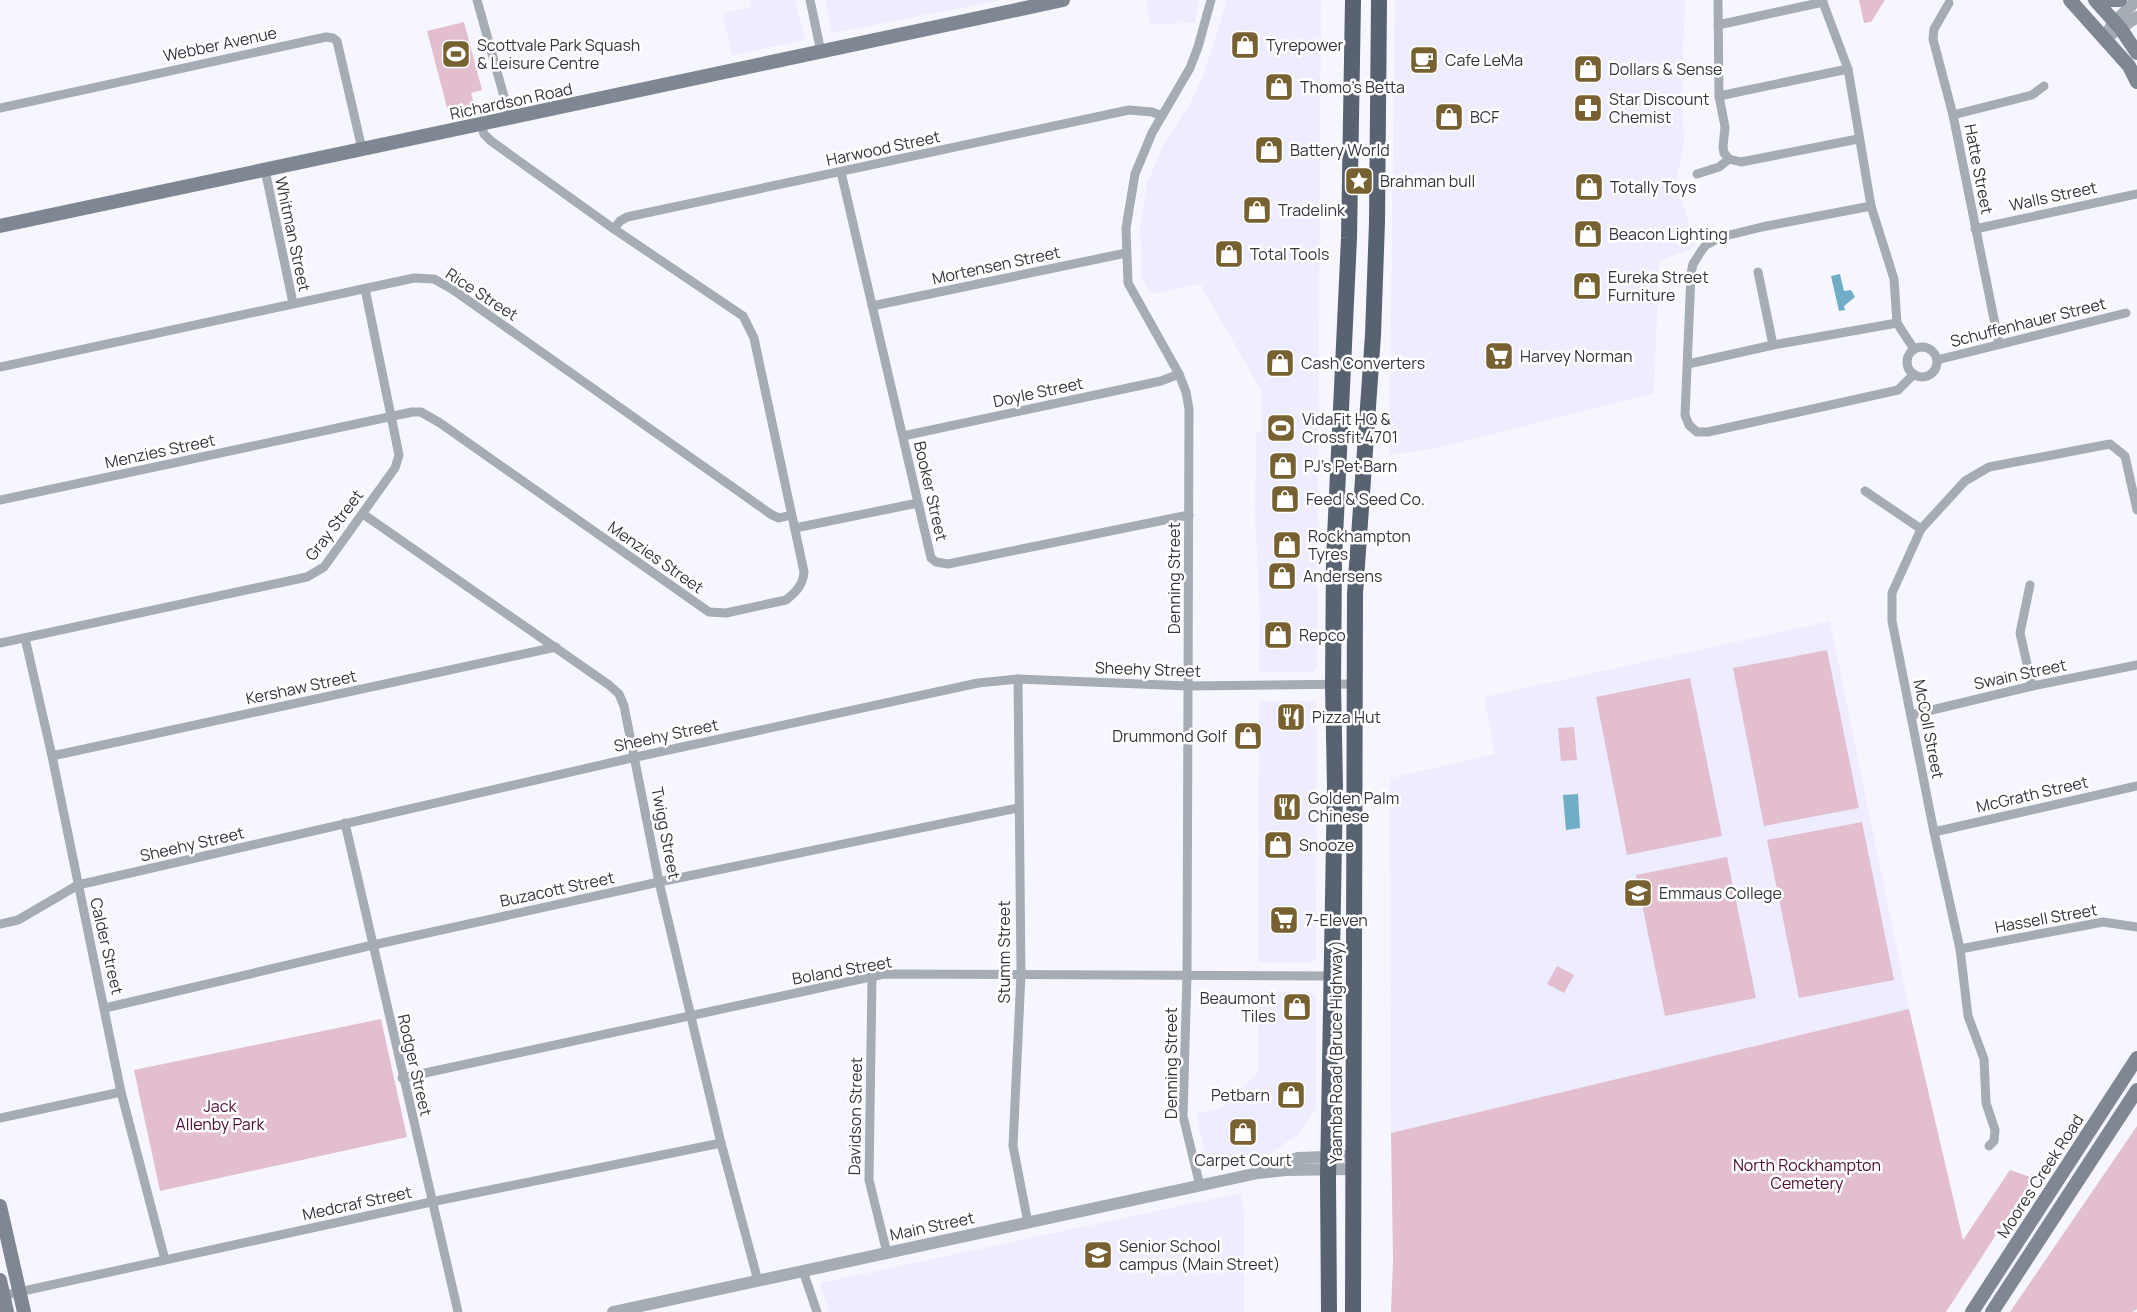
<svg xmlns="http://www.w3.org/2000/svg" width="2137" height="1312" font-family="Manrope,sans-serif">
  <style>
    .built { fill: #ededff }
    .green { fill: #e2bece }
    .water { fill: #6faec6 }
    .lines { fill: none; stroke-linecap: round; stroke-linejoin: round }
    .minor { stroke: #a6acb4; stroke-width: 9 }
    .tertiary { stroke: #a6acb4; stroke-width: 12 }
    .secondary { stroke: #7f8793; stroke-width: 14 }
    .trunk { stroke: #586271; stroke-width: 16 }
    .labels { text-anchor: middle; dominant-baseline: central; stroke-width: 5; stroke-linejoin: round; paint-order: stroke }
    .street-label { font-size: 16px; fill: #35353d; stroke: #fff }
    .poi-label { font-size: 16px; fill: #35353d; stroke: #fff; text-anchor: start }
    .park-label { font-size: 16px; fill: #4d0b33; stroke: #fff }
  </style>
  <rect width="100%" height="100%" fill="#f6f6ff"/>
  <g class="built">
    <polygon points="750,0 795,0 805,40 732,55 723,13 751,7"/>
    <polygon points="825,0 1003,0 832,33"/>
    <polygon points="1146,0 1199,0 1195,23 1151,24"/>
    <polygon points="1227,0 1321,0 1317,668 1313,672 1259,672 1260,617 1255,514 1256,433 1262,432 1261,390 1200,284 1151,294 1142,280 1140,226 1147,184 1164,143 1191,102 1204,74"/>
    <polygon points="1395,0 1685,0 1682,83 1684,145 1676,180 1696,247 1659,261 1654,393 1437,448 1389,455"/>
    <polygon points="1830,621 1909,1009 1391,1133 1390,778 1495,754 1484,697"/>
    <polygon points="1259,701 1317,701 1316,958 1312,963 1258,962"/>
    <polygon points="1258,992 1312,992 1316,996 1316,1108 1299,1134 1262,1159 1213,1170 1208,1167 1196,1114 1219,1109 1258,1073"/>
    <polygon points="1241,1193 1244,1214 1244,1312 829,1312 820,1283"/>
  </g>
  <g class="green">
    <polygon points="1859,0 1885,0 1871,22 1864,23"/>
    <polygon points="464,22 482,90 471,93 474,104 448,111 427,31"/>
    <polygon points="1827,650 1859,808 1764,826 1733,668"/>
    <polygon points="1690,678 1722,836 1627,855 1596,697"/>
    <polygon points="1574,727 1577,760 1561,761 1558,728"/>
    <polygon points="1862,822 1894,980 1799,998 1767,840"/>
    <polygon points="1727,857 1756,998 1665,1016 1636,875"/>
    <polygon points="1557,966 1574,975 1564,993 1547,984"/>
    <polygon points="1909,1009 1963,1240 2010,1170 2033,1178 1946,1312 1391,1312 1393,1261 1391,1133"/>
    <polygon points="381,1019 407,1137 160,1191 134,1070"/>
    <polygon points="2137,1126 2137,1309 2133,1312 2010,1312"/>
  </g>
  <g class="water">
    <polygon points="1840,274 1844,291 1851,290 1855,297 1844,306 1845,310 1839,311 1831,276"/>
    <polygon points="1578,794 1580,828 1566,830 1563,795"/>
  </g>
  <g class="lines">
    <g class="minor">
      <polyline points="477,0 510,118"/>
      <polyline points="810,0 821,52"/>
      <polyline points="1718,0 1719,96 1725,127 1723,147 1724,153 1729,159 1741,162 1858,139"/>
      <polyline points="1822,0 1848,69 1871,206 1894,279 1897,323 1914,349"/>
      <polyline points="1949,3 1934,29 1933,39 1953,115 1999,344"/>
      <polyline points="1718,25 1823,2"/>
      <polyline points="1719,96 1848,69"/>
      <polyline points="0,108 326,37 333,38 337,41 362,149"/>
      <polyline points="1953,115 2032,95 2044,86"/>
      <polyline points="265,170 293,303"/>
      <polyline points="841,172 931,558 936,562 948,564 1189,515"/>
      <polyline points="1697,174 1719,167 1729,159"/>
      <polyline points="1871,206 1762,227 1721,237 1706,245 1702,250 1693,264 1691,274 1685,415 1689,425 1697,432 1708,432 1898,390 1914,374"/>
      <polyline points="614,229 620,221 627,217 1129,110 1152,112 1162,116"/>
      <polyline points="1975,229 2137,194"/>
      <polyline points="1758,272 1773,345"/>
      <polyline points="872,306 1126,253"/>
      <circle cx="1922" cy="362" r="15"/>
      <polyline points="1937,360 2126,313"/>
      <polyline points="1688,364 1773,345 1897,323"/>
      <polyline points="0,367 414,278 434,279 452,289 772,515 779,518 791,515"/>
      <polyline points="903,436 1161,381 1179,374"/>
      <polyline points="1865,491 1921,529"/>
      <path d="M 0,500 L 412,412 L 421,412 L 440,423 L 709,612 L 726,613 L 786,600 C 796,592 803,585 804,572 L 754,338 L 743,316 L 614,229 L 491,141 L 484,134 L 481,124"/>
      <polyline points="363,514 609,685 619,694 624,706 659,882 721,1143 758,1281"/>
      <polyline points="795,528 918,503"/>
      <polyline points="2030,585 2020,633 2032,686"/>
      <polyline points="25,638 52,756 121,1092 165,1260"/>
      <polyline points="0,643 307,577 324,567 395,468 399,455 365,289"/>
      <polyline points="1018,679 1021,974 1013,1146 1028,1223"/>
      <polyline points="1911,715 2032,686 2137,665"/>
      <polyline points="52,756 556,647"/>
      <polyline points="345,823 458,1312"/>
      <polyline points="1934,832 2137,786"/>
      <polyline points="0,924 18,920 78,885 636,757 978,683 1018,679 1188,686 1356,684"/>
      <polyline points="1960,949 2103,922 2137,927"/>
      <polyline points="872,977 869,1180 887,1253"/>
      <polyline points="105,1008 373,945 659,882 1018,808"/>
      <polyline points="402,1078 884,974 1332,976"/>
      <polyline points="0,1118 121,1092"/>
      <polyline points="1989,1146 1994,1141 1995,1130 1986,1103 1984,1059 1968,1016 1960,949 1934,832 1892,621 1892,593 1921,529 1965,481 1989,467 2110,444 2125,456 2137,510"/>
      <polyline points="1200,1186 1183,1116 1187,975 1189,409 1186,392 1179,374 1128,283 1126,228 1135,174 1152,133 1190,68 1198,47 1211,0"/>
      <polyline points="803,1271 817,1312"/>
      <polyline points="0,1296 431,1202 721,1143"/>
    </g>
    <g class="tertiary">
      <polyline points="2113,33 2137,17"/>
      <polyline points="2104,38 2114,22 2131,6 2135,0"/>
      <polyline points="1273,1167 1298,1158 1355,1156"/>
      <polyline points="613,1312 1258,1173 1286,1170 1355,1169"/>
    </g>
    <g class="secondary">
      <polyline points="2070,0 2129,66 2137,82"/>
      <polyline points="2095,0 2121,29 2137,53"/>
      <polyline points="2108,0 2120,0"/>
      <polyline points="0,226 1063,0"/>
      <polyline points="0,1206 24,1312"/>
      <polyline points="0,1280 7,1312"/>
      <polyline points="1972,1312 2137,1058"/>
      <polyline points="1992,1312 2137,1090"/>
    </g>
    <g class="trunk">
      <polyline points="1329,1312 1328,1177 1335,786 1333,685 1334,559 1349,238 1353,0"/>
      <polyline points="1353,1312 1355,594 1373,335 1377,222 1379,0"/>
    </g>
  </g>
  <defs>
    <g id="shop-square" transform="scale(1.5)"><rect x="-9" y="-9" width="18" height="18" rx="4" fill="#786131" stroke="#fff"/><path d="M-5-2.5h2.3a2.7 3.5 0 0 1 5.4 0H5L5.5 6h-11ZM-1.5-2.5h3a1.5 2.3 0 0 0-3 0Z" fill="#fff"/></g>
    <g id="stadium-square" transform="scale(1.5)"><rect x="-9" y="-9" width="18" height="18" rx="4" fill="#786131" stroke="#fff"/><path d="M0-5a6.5 5 0 1 0 0 10a6.5 5 0 1 0 0-10ZM-3.5-1.8h7v3.6h-7Z" fill="#fff"/></g>
    <g id="cafe-square" transform="scale(1.5)"><rect x="-9" y="-9" width="18" height="18" rx="4" fill="#786131" stroke="#fff"/><path d="M-5.5-4.5H6V0H3Q3 3.5 0 3.5H-2.5Q-5.5 3.5-5.5 0ZM3-3.2v2h1.7v-2ZM-6 4.5H4V6H-6Z" fill="#fff"/></g>
    <g id="pharmacy-square" transform="scale(1.5)"><rect x="-9" y="-9" width="18" height="18" rx="4" fill="#786131" stroke="#fff"/><path d="M-2-6h4v4h4v4h-4v4h-4v-4h-4v-4h4Z" fill="#fff"/></g>
    <g id="sight-square" transform="scale(1.5)"><rect x="-9" y="-9" width="18" height="18" rx="4" fill="#786131" stroke="#fff"/><path d="M0-6L1.8-2.2L6-1.7L2.9 1.2L3.7 5.4L0 3.3L-3.7 5.4L-2.9 1.2L-6-1.7L-1.8-2.2Z" fill="#fff"/></g>
    <g id="supermarket-square" transform="scale(1.5)"><rect x="-9" y="-9" width="18" height="18" rx="4" fill="#786131" stroke="#fff"/><path d="M-6-5.5h2.5l.6 2H6L4.5 2H-2.5L-4.4-4H-6ZM-1.5 3.2a1.3 1.3 0 1 0 .1 0ZM3 3.2a1.3 1.3 0 1 0 .1 0Z" fill="#fff"/></g>
    <g id="restaurant-square" transform="scale(1.5)"><rect x="-9" y="-9" width="18" height="18" rx="4" fill="#786131" stroke="#fff"/><path d="M-5-6h1v4h1v-4h1v4h1v-4h1v5L-1.5 .5V6h-2V.5L-5-1ZM5-6V6H3V1.5H1.5Q1.5-4 5-6Z" fill="#fff"/></g>
    <g id="school-square" transform="scale(1.5)"><rect x="-9" y="-9" width="18" height="18" rx="4" fill="#786131" stroke="#fff"/><path d="M0-5L7-2L0 1L-7-2ZM-4 1L0 2.5L4 1V4Q0 6-4 4Z" fill="#fff"/></g>
  </defs>
  <g fill-rule="evenodd">
    <use href="#shop-square" x="1245" y="45"/>
    <use href="#stadium-square" x="456" y="54"/>
    <use href="#cafe-square" x="1424" y="60"/>
    <use href="#shop-square" x="1588" y="69"/>
    <use href="#shop-square" x="1279" y="87"/>
    <use href="#pharmacy-square" x="1588" y="108"/>
    <use href="#shop-square" x="1449" y="117"/>
    <use href="#shop-square" x="1269" y="150"/>
    <use href="#sight-square" x="1359" y="181"/>
    <use href="#shop-square" x="1589" y="187"/>
    <use href="#shop-square" x="1257" y="210"/>
    <use href="#shop-square" x="1588" y="234"/>
    <use href="#shop-square" x="1229" y="254"/>
    <use href="#shop-square" x="1587" y="286"/>
    <use href="#supermarket-square" x="1499" y="356"/>
    <use href="#shop-square" x="1280" y="363"/>
    <use href="#stadium-square" x="1281" y="428"/>
    <use href="#shop-square" x="1283" y="466"/>
    <use href="#shop-square" x="1285" y="499"/>
    <use href="#shop-square" x="1287" y="545"/>
    <use href="#shop-square" x="1282" y="576"/>
    <use href="#shop-square" x="1278" y="635"/>
    <use href="#restaurant-square" x="1291" y="717"/>
    <use href="#shop-square" x="1248" y="736"/>
    <use href="#restaurant-square" x="1287" y="807"/>
    <use href="#shop-square" x="1278" y="845"/>
    <use href="#school-square" x="1638" y="893"/>
    <use href="#supermarket-square" x="1284" y="920"/>
    <use href="#shop-square" x="1297" y="1007"/>
    <use href="#shop-square" x="1291" y="1095"/>
    <use href="#shop-square" x="1243" y="1132"/>
    <use href="#school-square" x="1098" y="1255"/>
  </g>
  <g class="labels">
    <g class="street-label">
      <text transform="translate(220 44) rotate(-12)">Webber Avenue</text>
      <text transform="translate(511 101) rotate(-12)">Richardson Road</text>
      <text transform="translate(883 148) rotate(-12)">Harwood Street</text>
      <text transform="translate(1979 169) rotate(79)">Hatte Street</text>
      <text transform="translate(2053 196) rotate(-12)">Walls Street</text>
      <text transform="translate(293 234) rotate(78)">Whitman Street</text>
      <text transform="translate(996 265) rotate(-12)">Mortensen Street</text>
      <text transform="translate(482 294) rotate(33)">Rice Street</text>
      <text transform="translate(2028 322) rotate(-14)">Schuffenhauer Street</text>
      <text transform="translate(1038 392) rotate(-12)">Doyle Street</text>
      <text transform="translate(160 451) rotate(-12)">Menzies Street</text>
      <text transform="translate(931 491) rotate(77)">Booker Street</text>
      <text transform="translate(334 525) rotate(-53)">Gray Street</text>
      <text transform="translate(656 557) rotate(35)">Menzies Street</text>
      <text transform="translate(1174 578) rotate(-90)">Denning Street</text>
      <text transform="translate(1148 669) rotate(2)">Sheehy Street</text>
      <text transform="translate(2020 674) rotate(-12)">Swain Street</text>
      <text transform="translate(301 687) rotate(-12)">Kershaw Street</text>
      <text transform="translate(1929 729) rotate(79)">McColl Street</text>
      <text transform="translate(666 735) rotate(-12)">Sheehy Street</text>
      <text transform="translate(2032 794) rotate(-13)">McGrath Street</text>
      <text transform="translate(666 833) rotate(79)">Twigg Street</text>
      <text transform="translate(192 844) rotate(-13)">Sheehy Street</text>
      <text transform="translate(557 889) rotate(-12)">Buzacott Street</text>
      <text transform="translate(2046 918) rotate(-10)">Hassell Street</text>
      <text transform="translate(107 946) rotate(77)">Calder Street</text>
      <text transform="translate(1004 952) rotate(-90)">Stumm Street</text>
      <text transform="translate(842 970) rotate(-10)">Boland Street</text>
      <text transform="translate(1336 1052) rotate(-90)">Yaamba Road (Bruce Highway)</text>
      <text transform="translate(1171 1063) rotate(-90)">Denning Street</text>
      <text transform="translate(415 1065) rotate(77)">Rodger Street</text>
      <text transform="translate(855 1116) rotate(-89)">Davidson Street</text>
      <text transform="translate(2040 1176) rotate(-57)">Moores Creek Road</text>
      <text transform="translate(357 1203) rotate(-12)">Medcraf Street</text>
      <text transform="translate(932 1226) rotate(-12)">Main Street</text>
    </g>
    <g class="poi-label">
      <text x="477" y="45">Scottvale Park Squash<tspan x="477" dy="18">&amp; Leisure Centre</tspan></text>
      <text x="1266" y="45">Tyrepower</text>
      <text x="1445" y="60">Cafe LeMa</text>
      <text x="1609" y="69">Dollars &amp; Sense</text>
      <text x="1300" y="87">Thomo's Betta</text>
      <text x="1609" y="99">Star Discount<tspan x="1609" dy="18">Chemist</tspan></text>
      <text x="1470" y="117">BCF</text>
      <text x="1290" y="150">Battery World</text>
      <text x="1380" y="181">Brahman bull</text>
      <text x="1610" y="187">Totally Toys</text>
      <text x="1278" y="210">Tradelink</text>
      <text x="1609" y="234">Beacon Lighting</text>
      <text x="1250" y="254">Total Tools</text>
      <text x="1608" y="277">Eureka Street<tspan x="1608" dy="18">Furniture</tspan></text>
      <text x="1520" y="356">Harvey Norman</text>
      <text x="1301" y="363">Cash Converters</text>
      <text x="1302" y="419">VidaFit HQ &amp;<tspan x="1302" dy="18">Crossfit 4701</tspan></text>
      <text x="1304" y="466">PJ's Pet Barn</text>
      <text x="1306" y="499">Feed &amp; Seed Co.</text>
      <text x="1308" y="536">Rockhampton<tspan x="1308" dy="18">Tyres</tspan></text>
      <text x="1303" y="576">Andersens</text>
      <text x="1299" y="635">Repco</text>
      <text x="1312" y="717">Pizza Hut</text>
      <text x="1227" y="736" text-anchor="end">Drummond Golf</text>
      <text x="1308" y="798">Golden Palm<tspan x="1308" dy="18">Chinese</tspan></text>
      <text x="1299" y="845">Snooze</text>
      <text x="1659" y="893">Emmaus College</text>
      <text x="1305" y="920">7-Eleven</text>
      <text x="1276" y="998" text-anchor="end">Beaumont<tspan x="1276" dy="18">Tiles</tspan></text>
      <text x="1270" y="1095" text-anchor="end">Petbarn</text>
      <text x="1243" y="1160" text-anchor="middle">Carpet Court</text>
      <text x="1119" y="1246">Senior School<tspan x="1119" dy="18">campus (Main Street)</tspan></text>
    </g>
    <g class="park-label">
      <text x="220" y="1106">Jack<tspan x="220" dy="18">Allenby Park</tspan></text>
      <text x="1807" y="1165">North Rockhampton<tspan x="1807" dy="18">Cemetery</tspan></text>
    </g>
  </g>
</svg>
